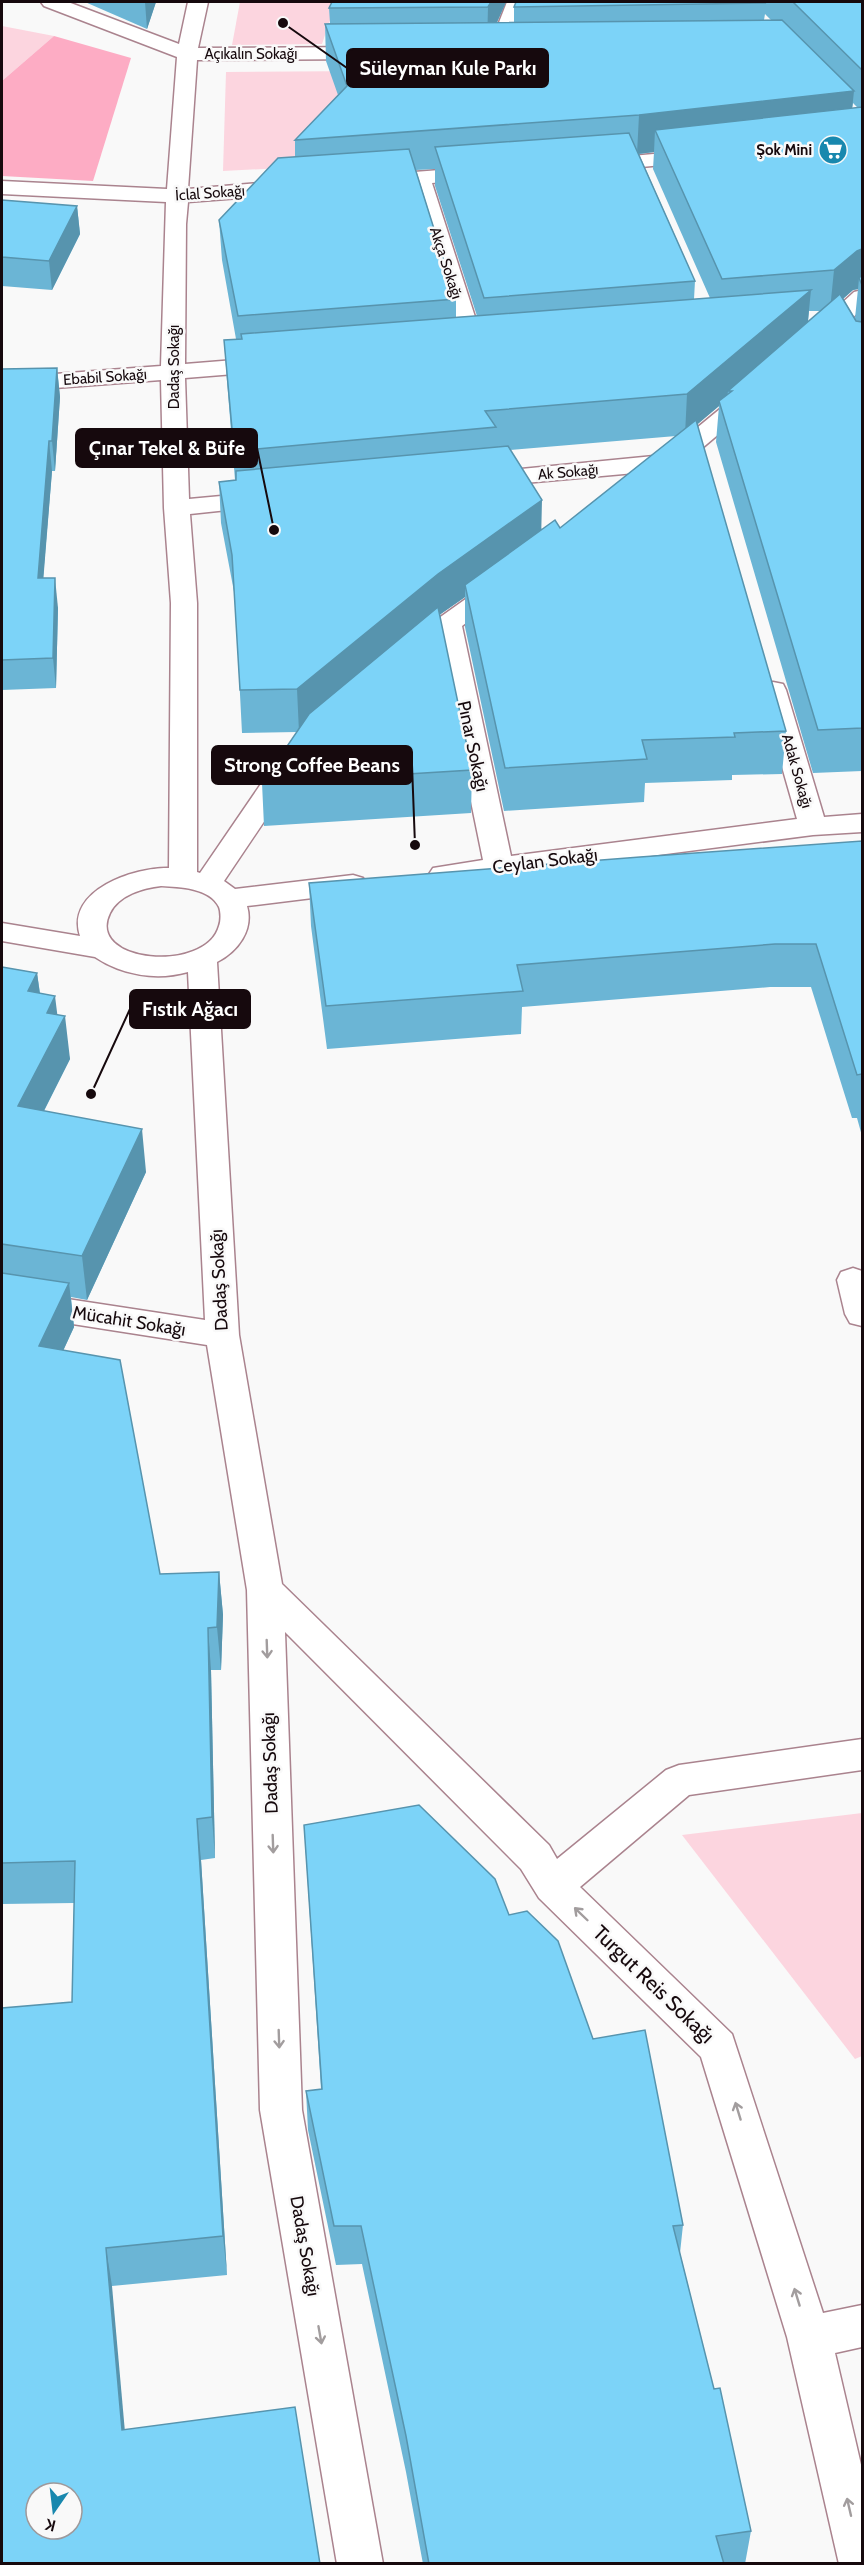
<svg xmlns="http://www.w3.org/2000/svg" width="864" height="2565" font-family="Cabin,sans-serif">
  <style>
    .green { fill: #fcd5df }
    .forest { fill: #fdacc4 }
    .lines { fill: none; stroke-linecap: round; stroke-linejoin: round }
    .minor-casing { stroke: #aa838e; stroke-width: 3 }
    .minor { fill: #fff; fill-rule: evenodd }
    .wall { fill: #6bb5d5; fill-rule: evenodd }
    .shaded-wall { fill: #5794ae }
    .building { fill: #7cd3f8; stroke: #5794ae; stroke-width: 1.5; fill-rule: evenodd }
    .oneway { stroke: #a29d9e }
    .labels { text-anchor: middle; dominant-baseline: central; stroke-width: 5; stroke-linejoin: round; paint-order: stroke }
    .far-street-label { font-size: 15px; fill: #16090d; stroke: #f9f9f9 }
    .far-poi-label { font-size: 15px; font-weight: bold; fill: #16090d; stroke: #f9f9f9; text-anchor: end }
    .street-label { font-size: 18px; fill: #16090d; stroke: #f9f9f9 }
    .near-street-label { font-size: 21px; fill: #16090d; stroke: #f9f9f9 }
    .leader { fill: none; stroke: #16090d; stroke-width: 2 }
    .callout-dot { fill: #16090d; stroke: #f9f9f9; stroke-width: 2 }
    .callout { fill: #16090d; stroke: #16090d; stroke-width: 2 }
    .callout-label { font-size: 20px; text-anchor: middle; font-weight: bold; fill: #fff }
  </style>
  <rect width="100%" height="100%" fill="#f9f9f9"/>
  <g class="green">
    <polygon points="240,2 336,2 322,44 232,45"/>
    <polygon points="2,26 54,36 2,81"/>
    <polygon points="368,71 303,167 223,171 226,72"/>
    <polygon points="862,1813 862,2056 855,2059 682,1835"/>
  </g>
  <polygon class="forest" points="54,36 131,58 93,181 2,176 2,81"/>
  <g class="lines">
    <g class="minor-casing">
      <g id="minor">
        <path d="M 41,2 L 68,2 L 179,44 L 188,2 L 208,2 L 198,48 L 369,47 L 376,49 L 379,53 L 376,57 L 369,59 L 197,60 L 188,189 L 293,180 L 301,182 L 304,187 L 301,192 L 293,194 L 188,202 L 186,224 L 185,364 L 272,357 L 280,359 L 284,364 L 280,369 L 272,371 L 185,378 L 189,499 L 265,492 L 274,494 L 277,499 L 274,504 L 265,506 L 190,514 L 197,603 L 197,872 L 200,873 L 278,759 L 288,757 L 298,759 L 302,765 L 224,881 L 235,889 L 353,875 L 363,878 L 367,884 L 363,890 L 353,893 L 247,906 C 254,930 238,951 217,962 L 239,1335 L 282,1584 L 549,1845 L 557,1859 L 666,1770 L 679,1765 L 862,1739 L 862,1770 L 689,1795 L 580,1887 L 732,2034 L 823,2313 L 862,2305 L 862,2347 L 835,2353 L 862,2469 L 862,2564 L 839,2564 L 787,2337 L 701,2057 L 539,1898 L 521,1869 L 285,1632 L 302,2110 L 383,2564 L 337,2564 L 260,2110 L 247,1590 L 207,1345 L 2,1313 L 2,1289 L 205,1320 L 188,972 C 156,981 122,975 95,957 L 2,941 L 2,923 L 80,936 C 65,890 135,867 169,868 L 171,603 L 164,508 L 161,380 L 2,392 L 2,378 L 161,366 L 166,202 L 2,194 L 2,181 L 167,189 L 177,57 L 44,6 ZM 161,886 C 180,887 210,888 219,907 C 221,912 221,921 219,926 C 206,974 85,963 110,913 C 119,895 143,888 161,886 Z"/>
        <polygon points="507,2 527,2 507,53 504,57 490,57 487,53"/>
        <polygon points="697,150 705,151 708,156 705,161 599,171 591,170 588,165 591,160 599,159"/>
        <polygon points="479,167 487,168 490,173 487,178 432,183 485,348 481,353 473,355 465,353 461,348 411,185 375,187 367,186 364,181 367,176 375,175"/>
        <polygon points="862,290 862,309 823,345 815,347 807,345 803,340 807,335 854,292"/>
        <polygon points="751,388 759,390 763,395 759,400 675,471 666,473 657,471 481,487 472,485 469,480 472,475 481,473 664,455 743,390"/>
        <path d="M 500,578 L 509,581 L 513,586 L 509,591 L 462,626 L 511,856 L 797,819 L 760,690 L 763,684 L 773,682 L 783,684 L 786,690 L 824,817 L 862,814 L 862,832 L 813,835 L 443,883 L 433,880 L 429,874 L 433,868 L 483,860 L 439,645 C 426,656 418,667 400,663 L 396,657 L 439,618 L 491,581 Z"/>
        <polygon points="853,1268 862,1271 862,1326 850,1323 845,1314 837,1280 841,1272"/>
      </g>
    </g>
    <use href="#minor" class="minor"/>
  </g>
  <g class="wall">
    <polygon points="85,2 156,2 147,29"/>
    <path d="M 506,2 L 497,22 L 514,22 L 514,7 L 516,2 L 862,2 L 862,771 L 813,773 L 716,442 L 719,406 L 697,424 L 786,731 L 782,774 L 732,775 L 732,780 L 645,783 L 644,802 L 504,811 L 465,627 L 465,597 L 439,615 L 472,770 L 471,813 L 264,826 L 262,783 L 297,732 L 242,733 L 235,597 L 221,523 L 219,482 L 235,480 L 227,381 L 224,340 L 236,339 L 222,260 L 219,220 L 295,157 L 295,140 L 338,95 L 326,61 L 325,24 L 330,23 L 329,8 ZM 765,14 L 771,20 L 764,20 ZM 853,103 L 858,108 L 852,108 ZM 654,152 L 653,169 L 710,298 L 694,299 L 695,281 L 639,154 ZM 435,169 L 435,186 L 477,316 L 456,317 L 456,299 L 416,170 ZM 858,289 L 855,318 L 843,299 L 853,290 ZM 809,311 L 821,311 L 808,322 ZM 676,436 L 560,528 L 542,530 L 510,450 Z"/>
    <polygon points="2,200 77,206 80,234 52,290 2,286"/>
    <polygon points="2,368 2,369 57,368 60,397 55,471 52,471 43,578 58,608 56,688 2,690"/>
    <polygon points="862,841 862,1136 857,1118 852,1118 811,987 770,987 522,1007 521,1034 327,1049 311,926 309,883"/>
    <polygon points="2,967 37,973 40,993 57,1015 70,1059 44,1111 146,1172 87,1300 71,1297 74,1327 63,1351 160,1574 219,1572 223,1615 221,1670 211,1670 215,1858 201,1860 227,2275 112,2286 2,2564 72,2002 74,1903 2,1904"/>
    <polygon points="304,1825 509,1915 593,2039 683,2225 680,2253 714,2389 751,2531 745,2564 423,2564 406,2472 362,2264 336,2265 308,2130 306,2091 321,2089"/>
  </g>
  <g class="shaded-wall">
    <polygon points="145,2 156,2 147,29"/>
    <polygon points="491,2 506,2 487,45 488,7"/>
    <polygon points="854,91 850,129 655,130 654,152 637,154 639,115"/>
    <polygon points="77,206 80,234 52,290 49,261"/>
    <polygon points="862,249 862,278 859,278 858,289 853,290 830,310 834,270 857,251"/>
    <polygon points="811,290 807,330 732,391 728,391 727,399 719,401 719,406 685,435 687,394"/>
    <polygon points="57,368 60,397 55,471 52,441"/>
    <polygon points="49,441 52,471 41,608 38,578"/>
    <polygon points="542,500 541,542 465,585 465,597 438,616 299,732 297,689 438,574"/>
    <polygon points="55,578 58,608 56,688 53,658"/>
    <polygon points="37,973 43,1017 28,991"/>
    <polygon points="55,996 59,1028 65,1016 70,1059 24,1150 18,1106 47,1013"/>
    <polygon points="142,1129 146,1172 87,1300 82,1256"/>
    <polygon points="69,1283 74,1327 45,1390 39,1346"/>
    <polygon points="219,1572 223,1615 221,1670 217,1627"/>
    <polygon points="208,1628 211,1670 215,1858 212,1817"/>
    <polygon points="197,1819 201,1860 227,2275 223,2236"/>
    <polygon points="106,2248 112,2286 128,2466 122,2430"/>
  </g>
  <g class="building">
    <polygon points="332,2 491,2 488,7 329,8"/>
    <polygon points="516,2 764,2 766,3 514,7"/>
    <polygon points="793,2 862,2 862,70"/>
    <polygon points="782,20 854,91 639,115 295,140 347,86 325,24"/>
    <polygon points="862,107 862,249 857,251 834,270 722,279 655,130"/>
    <polygon points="629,133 695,281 484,298 435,147"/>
    <polygon points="409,149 456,299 238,316 219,220 278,158"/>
    <polygon points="2,200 77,206 49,261 2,257"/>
    <polygon points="862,275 862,285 859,278"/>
    <polygon points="811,290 687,394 485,411 496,427 234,451 224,340 242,339 241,334"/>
    <polygon points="840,294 856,321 862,322 862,728 818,730 719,401 732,391 728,391"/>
    <polygon points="57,368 52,441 49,441 38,578 55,578 53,658 2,660 2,369"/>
    <polygon points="696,420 786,731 734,733 735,737 642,740 647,759 505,768 465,585 555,520 560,528"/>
    <polygon points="508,446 542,500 438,574 297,689 240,690 232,555 219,482 236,480 236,471"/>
    <polygon points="438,607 472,770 262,783 309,714"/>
    <polygon points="862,841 862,1074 857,1075 816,944 775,944 517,965 523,991 326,1006 309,883 640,857"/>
    <polygon points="2,967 37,973 28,991 55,996 47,1013 65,1016 18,1106 142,1129 82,1256 2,1244"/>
    <path d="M 2,1273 L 69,1283 L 39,1346 L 120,1360 L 160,1574 L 219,1572 L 217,1627 L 208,1628 L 212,1817 L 197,1819 L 223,2236 L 106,2248 L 122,2430 L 295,2407 L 320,2564 L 2,2564 L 2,2008 L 72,2002 L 75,1861 L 2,1863 ZM 36,2493 L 72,2493 L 72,2529 L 36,2529 Z"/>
    <polygon points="419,1805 495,1879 509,1915 527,1911 558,1941 593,2039 645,2030 683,2225 673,2226 714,2389 720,2388 751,2531 716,2536 724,2564 429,2564 406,2436 361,2226 334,2226 306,2091 322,2089 304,1825"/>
  </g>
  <defs><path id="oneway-shaft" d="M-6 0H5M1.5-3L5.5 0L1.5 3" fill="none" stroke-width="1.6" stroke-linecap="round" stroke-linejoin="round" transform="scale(1.5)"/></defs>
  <g class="oneway">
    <use href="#oneway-shaft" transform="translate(267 1649) rotate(88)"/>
    <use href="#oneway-shaft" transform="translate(273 1844) rotate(88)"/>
    <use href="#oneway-shaft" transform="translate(581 1914) rotate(-136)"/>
    <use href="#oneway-shaft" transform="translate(279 2039) rotate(88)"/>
    <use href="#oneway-shaft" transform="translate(738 2111) rotate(-107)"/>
    <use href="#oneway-shaft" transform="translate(797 2297) rotate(-107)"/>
    <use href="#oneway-shaft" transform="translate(320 2335) rotate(80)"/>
    <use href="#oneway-shaft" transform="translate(849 2507) rotate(-103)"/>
  </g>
  <defs>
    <g id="supermarket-disc" transform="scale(1.5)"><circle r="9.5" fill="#1988ae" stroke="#f9f9f9"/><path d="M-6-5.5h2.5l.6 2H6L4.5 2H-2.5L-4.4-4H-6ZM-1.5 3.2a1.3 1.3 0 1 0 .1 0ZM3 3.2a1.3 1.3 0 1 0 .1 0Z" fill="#fff"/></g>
  </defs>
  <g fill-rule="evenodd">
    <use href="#supermarket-disc" x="833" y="150"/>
  </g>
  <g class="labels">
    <g class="far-street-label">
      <text x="251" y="54">Açıkalın Sokağı</text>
      <text transform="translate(210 193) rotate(-4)">İclal Sokağı</text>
      <text transform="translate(446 263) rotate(72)">Akça Sokağı</text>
      <text transform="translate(174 367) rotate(-90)">Dadaş Sokağı</text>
      <text transform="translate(105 377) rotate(-4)">Ebabil Sokağı</text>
      <text transform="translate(568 472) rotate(-5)">Ak Sokağı</text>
      <text transform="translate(797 771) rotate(74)">Adak Sokağı</text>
    </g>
    <g class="far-poi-label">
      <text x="812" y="150">Şok Mini</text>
    </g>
    <g class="street-label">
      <text transform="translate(473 746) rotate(78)">Pınar Sokağı</text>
      <text transform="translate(545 861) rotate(-7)">Ceylan Sokağı</text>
      <text transform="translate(219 1280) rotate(-93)">Dadaş Sokağı</text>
      <text transform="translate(129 1321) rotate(9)">Mücahit Sokağı</text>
      <text transform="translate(270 1763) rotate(-92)">Dadaş Sokağı</text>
      <text transform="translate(305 2246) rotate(80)">Dadaş Sokağı</text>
    </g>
    <g class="near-street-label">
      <text transform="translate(654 1984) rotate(44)">Turgut Reis Sokağı</text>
    </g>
  </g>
  <path class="leader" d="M283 23L347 68M274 530L257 448M415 845L412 765M91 1094L130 1009"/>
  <g class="callout-dot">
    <circle cx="283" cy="23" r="6"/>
    <circle cx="274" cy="530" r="6"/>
    <circle cx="415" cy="845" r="6"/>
    <circle cx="91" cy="1094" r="6"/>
  </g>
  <g class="callout">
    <rect x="347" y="49" width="201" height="38" rx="6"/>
    <rect x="76" y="429" width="181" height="38" rx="6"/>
    <rect x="212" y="746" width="200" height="38" rx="6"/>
    <rect x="130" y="990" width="120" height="38" rx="6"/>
  </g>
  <g class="callout-label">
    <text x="448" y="75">Süleyman Kule Parkı</text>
    <text x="167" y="455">Çınar Tekel &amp; Büfe</text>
    <text x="312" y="772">Strong Coffee Beans</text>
    <text x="190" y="1016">Fıstık Ağacı</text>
  </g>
  <rect width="864" height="2565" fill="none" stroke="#16090d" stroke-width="6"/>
  <g transform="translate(54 2511) rotate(194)"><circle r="28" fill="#f9f9f9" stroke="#9e999b" stroke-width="1.5"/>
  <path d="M0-4.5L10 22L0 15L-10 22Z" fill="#1988ae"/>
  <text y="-9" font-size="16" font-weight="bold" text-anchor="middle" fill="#16090d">K</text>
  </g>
</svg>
